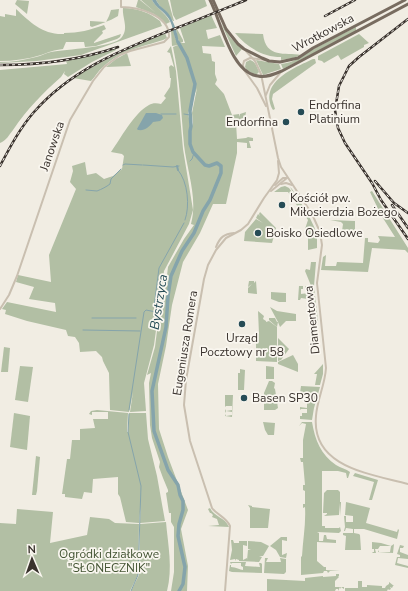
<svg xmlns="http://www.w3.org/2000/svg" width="408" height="591" font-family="'Nunito Sans',sans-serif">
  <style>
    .green { fill: #b2bfa4; fill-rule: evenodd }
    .water { fill: #85a4ab }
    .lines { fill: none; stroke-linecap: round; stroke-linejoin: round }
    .stream { stroke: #85a4ab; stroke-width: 1 }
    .canal { stroke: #85a4ab; stroke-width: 2 }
    .river { stroke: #85a4ab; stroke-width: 3.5 }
    .minor { stroke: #c9bfb0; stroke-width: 2 }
    .major { stroke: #786c60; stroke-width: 3 }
    .rail-casing { stroke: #39322d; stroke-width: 2.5 }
    .rail { stroke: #f9f6ef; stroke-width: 1; stroke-dasharray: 3; stroke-linecap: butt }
    .poi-dot { fill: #264c56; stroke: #f9f6ef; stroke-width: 1.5 }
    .labels { text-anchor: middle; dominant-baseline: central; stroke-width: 3.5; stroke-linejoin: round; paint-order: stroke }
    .street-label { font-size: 12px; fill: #39322d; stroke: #f9f6ef }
    .poi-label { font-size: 12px; fill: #39322d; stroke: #f9f6ef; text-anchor: start }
    .park-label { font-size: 12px; fill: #435433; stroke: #f9f6ef }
    .water-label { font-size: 13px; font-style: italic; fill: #264c56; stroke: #f9f6ef }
  </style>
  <rect width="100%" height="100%" fill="#f1ede3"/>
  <g class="green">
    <polygon points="17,0 29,1 27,14 15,4"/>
    <path d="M 138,0 L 140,0 L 156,13 L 141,0 L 152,0 C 157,9 166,13 170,22 L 166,24 L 154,14 L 136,7 Z"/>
    <path d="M 156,0 L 168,0 L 174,21 L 173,21 C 167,12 161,9 156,0 Z"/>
    <polygon points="170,0 205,0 207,6 176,20 173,15"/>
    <path d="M 123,8 C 137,8 150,13 160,21 L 162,26 L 81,55 L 37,61 L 0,63 L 0,62 C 13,62 24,60 36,57 C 41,56 46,53 51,52 C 65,49 114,48 122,37 C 129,28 122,18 123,8 Z"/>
    <path d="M 16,9 C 30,22 43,35 64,34 L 64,33 C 79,33 90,30 104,25 L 106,29 L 102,31 L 103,33 L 94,42 L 94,43 L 121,34 L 120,37 L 117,39 L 96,46 L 85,47 L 84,42 L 66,42 L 63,49 C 54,50 49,52 41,55 C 28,59 13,61 0,61 L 0,16 L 5,17 L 5,14 L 16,16 Z"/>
    <path d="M 119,9 L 118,16 C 110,21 100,24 92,27 L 90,26 L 90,21 L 106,22 L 109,16 L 111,10 Z"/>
    <path d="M 211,15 L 217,28 L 206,30 L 208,39 L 220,35 L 225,47 L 202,46 L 203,53 L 211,54 L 212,61 L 215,62 L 215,74 L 217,80 L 215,84 L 224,94 L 232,115 L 239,114 L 239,117 L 240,114 L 246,112 L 245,118 L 242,119 L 240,123 L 236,123 L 237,139 L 246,138 L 248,137 L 253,138 L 253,141 L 249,141 L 251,148 L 247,148 L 247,143 L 237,142 L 237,153 L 226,204 L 213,204 L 200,233 L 183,262 L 172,305 L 166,346 L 158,384 L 159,429 L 168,457 L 188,510 L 181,529 L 188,566 L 187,591 L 171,591 L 174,572 L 174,527 L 171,522 L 171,513 L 169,513 L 166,493 L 168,492 L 168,490 L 163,478 L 159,467 L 160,462 L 152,438 L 150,425 L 149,383 L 151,373 L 147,375 L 155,347 L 161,299 L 164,300 L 168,267 L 184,239 L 194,225 L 191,224 C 198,198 187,171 184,145 C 181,112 180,80 173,47 L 178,45 L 172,46 L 171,31 L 174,30 L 175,38 L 180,43 L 177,37 L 176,29 L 177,29 L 183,40 L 183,42 L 180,43 L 185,43 L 180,28 ZM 197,88 L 192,113 L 193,123 L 191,130 L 188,113 Z"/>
    <polygon points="221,23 230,37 242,49 236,56"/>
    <path d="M 356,27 L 356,31 L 283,69 L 281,64 C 294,63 301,56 312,50 C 326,42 341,35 356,27 Z"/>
    <path d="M 165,33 L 167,38 L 163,40 C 141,47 121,50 103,67 C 98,71 95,77 91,81 L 73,78 C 103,60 133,46 165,33 Z"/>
    <path d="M 235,33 L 263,34 C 266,59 285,52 301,55 L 293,58 L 281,60 L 281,57 C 262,57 247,47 235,33 Z"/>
    <polygon points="359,34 369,43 364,45 364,47 341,60 338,55 324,63 322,61 318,60 318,56"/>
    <path d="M 171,46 L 176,71 L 183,149 L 193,210 L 189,224 L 164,271 L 154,345 L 144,383 L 146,411 L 130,412 L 133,392 L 129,412 L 110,410 L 109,373 L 103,361 L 102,357 L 96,351 L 80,352 L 79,343 L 75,337 L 68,336 L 66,330 L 27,321 L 5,314 L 6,310 L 2,309 L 7,302 L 56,312 L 55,303 L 29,299 L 34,287 L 16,282 L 18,275 L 51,282 L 49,255 L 76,189 L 70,182 L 73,171 L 72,166 L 85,162 L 87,175 L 96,173 L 104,179 L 113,176 L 122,169 L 124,156 L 122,154 L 111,152 C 121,138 134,113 149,105 C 152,103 157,103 161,104 L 166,98 L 164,96 L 170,87 L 171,78 L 174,78 L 170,78 L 169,67 L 171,65 L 174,67 L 170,53 L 167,52 Z"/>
    <path d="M 116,49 L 116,50 L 92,62 L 68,77 L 64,74 L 65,71 L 61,77 C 42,94 28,108 13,130 C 9,135 6,141 0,143 L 0,70 L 67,64 L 66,61 L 70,60 Z"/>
    <polygon points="127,53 131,66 106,67 116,59"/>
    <path d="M 313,59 L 315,59 L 316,63 L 273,94 L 272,99 L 275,109 L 273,110 C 258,82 294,68 313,59 Z"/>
    <path d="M 250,60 C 255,61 257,67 259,72 L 257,74 L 255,75 L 247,70 L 245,67 L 246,62 Z"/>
    <polygon points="256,60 279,64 281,69 263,75"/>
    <polygon points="285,186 289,188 299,202 290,187 292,189 306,211 302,213 288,192 274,192 281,187"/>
    <polygon points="372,191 408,248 408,253 405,250 372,248 368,272 321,270 323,257 326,255 325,266 336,266 337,262 363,263 365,238 368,238 368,242 378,243 380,240 378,236 395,237 381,215 370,192"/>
    <polygon points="260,212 276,228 272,243 244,241 245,232 256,219 263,223 256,218 258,214 260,216 259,214"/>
    <polygon points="307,212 317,233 317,248 308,250 308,231 305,229 308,220 304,214"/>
    <polygon points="330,220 355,221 355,233 343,232 342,231 343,224 341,222"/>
    <polygon points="311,262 316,262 314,286 312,288 305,271 306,269 310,270"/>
    <polygon points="249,281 254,281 254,283 256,281 257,294 248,293 248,288 252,284 248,287"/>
    <polygon points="299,286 303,286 303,289 305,289 305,286 310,287 309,291 309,289 308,291 307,289 301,289 301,294 309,293 308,299 301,298 300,300 298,300"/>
    <polygon points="314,287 318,321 309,321 309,311 308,311 308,308 312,289"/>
    <polygon points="271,292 286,293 286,302 279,302 271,299"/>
    <polygon points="270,307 277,311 296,314 296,321 286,321 280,327 278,322 277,327 269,320 269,318 275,318 277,322 278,322"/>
    <polygon points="258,311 264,316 263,319 266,321 266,327 266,322 269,321 277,327 277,362 256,361 256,334 259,334"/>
    <polygon points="278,338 289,349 281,360 278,361"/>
    <polygon points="4,347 10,348 8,372 1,372"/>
    <polygon points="293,355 298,364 298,372 278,364 278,362"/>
    <polygon points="323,364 323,374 320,385 315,385 317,374 314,374"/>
    <polygon points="20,366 33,367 28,402 15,400"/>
    <polygon points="266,366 274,367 274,379 266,379"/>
    <polygon points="240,369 245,370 244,390 238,390 238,373 240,373"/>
    <polygon points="269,381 272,381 275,383 274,388 275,389 278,408 275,410 264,410 264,393"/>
    <polygon points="301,386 320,387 314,408 312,420 300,419 300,416 302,416 302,413 307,413 307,409 301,409 300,410 300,407 307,408 307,398 301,398 301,399 300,396 307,397 307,393 300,393"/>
    <polygon points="225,395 233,395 232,417 225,416 225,414 226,416 232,415 232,412 226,411 225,413 225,409 226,411 232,410 232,406 226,406 225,407"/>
    <polygon points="97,410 128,413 127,432 128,432 129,413 146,413 148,439 157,476 165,521 140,523 141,501 139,523 126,522 120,497 118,494 118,477 93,479 92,493 84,492 82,499 65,497 65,494 62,494 67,459 70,459 72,440 80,440 80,429 95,428 93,419 108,419 108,412 92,412 92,415 89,414 91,411"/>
    <polygon points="14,413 30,416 27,450 10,447"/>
    <polygon points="263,422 275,423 274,435 268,435 265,430"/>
    <path d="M 302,422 L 312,422 C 315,440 321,455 336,465 C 341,468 346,469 350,472 L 348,478 L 347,478 L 346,473 L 338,471 L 322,471 L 322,526 L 325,526 L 325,528 L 339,528 L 340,527 L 341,531 L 339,533 L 317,532 L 319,533 L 319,541 L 323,541 L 324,535 L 326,535 L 327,539 L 336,540 L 336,543 L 317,542 L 317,561 L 324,567 L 326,567 L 326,570 L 340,571 L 330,571 L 328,573 L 327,571 L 324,571 L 323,573 L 301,575 L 301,557 L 302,556 C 303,539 306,524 305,507 L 303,508 L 303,504 L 305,504 L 305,491 L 303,490 L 303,485 L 305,485 L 303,462 L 301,462 L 300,458 L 303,458 L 303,440 L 306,424 L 302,423 L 299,426 Z"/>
    <polygon points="36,456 40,457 37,491 36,495 32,495"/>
    <polygon points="355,473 378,480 372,500 369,500 374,482 353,476"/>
    <polygon points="327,490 338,490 340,492 340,502 341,502 341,516 340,503 339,515 324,516 327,514 327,513 323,513 324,493"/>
    <polygon points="346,502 370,508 366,523 397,532 398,529 399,530 397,539 364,529 354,529 354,533 359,534 360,535 361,550 345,550 346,536 343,535 343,533 353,533 353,529 346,528 345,531 344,531 345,527 344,516 346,516 346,522 353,522 353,516 345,515"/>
    <polygon points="248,505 252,506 252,507 270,509 268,528 250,528 250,508"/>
    <path d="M 210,508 C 214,517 225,517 229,527 L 208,526 L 219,525 L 217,519 L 212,517 L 213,515 L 211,513 L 209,513 L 210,513 L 208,509 Z"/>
    <polygon points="17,509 53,512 50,543 87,535 90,517 109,519 115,523 139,524 138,575 130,591 0,591 0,523 16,524"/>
    <path d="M 166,522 C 168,545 173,568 167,591 L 131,591 L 139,575 L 140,524 Z"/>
    <polygon points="281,537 287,537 287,541 282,540 282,555 287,553 286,558 280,557 276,550 270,546"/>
    <polygon points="231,540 233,540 234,543 239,543 239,541 247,541 247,546 243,545 243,560 247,558 247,560 248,550 251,550 248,549 248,541 261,542 269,546 263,556 259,556 262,557 259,562 239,561 239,560 236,559 236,561 235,559 230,560 232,550"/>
    <polygon points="372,542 381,543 391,546 394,544 393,553 378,552 379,550 379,552 390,552 391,546 380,546 378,549 375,549 376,553 373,553 372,552 374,552 374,549 372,549"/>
    <polygon points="400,545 404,546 403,548 400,548 400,552 408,555 408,559 398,558 397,563 408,566 408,568 395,565 397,557 400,557 400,555 397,554"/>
    <polygon points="265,558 268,558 266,562 281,562 280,558 286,559 286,572 284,574 264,573"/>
    <path d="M 230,562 L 246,562 L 245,566 L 260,567 L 259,563 L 261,563 L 262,564 L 262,573 L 232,572 L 229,571 L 230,565 L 231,565 L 231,567 C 236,567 240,570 243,570 L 243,567 L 241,566 L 241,563 L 232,563 L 231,564 Z"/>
    <polygon points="336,574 339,574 339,576 338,576 339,577 335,581 335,587 344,587 344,589 341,587 340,589 339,587 339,591 338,589 336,589 335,591 267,591 267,579 305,581 305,578 323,576 323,577 336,576"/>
    <polygon points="358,581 362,581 362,587 367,587 367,585 382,586 382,588 385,588 386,586 389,584 389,582 394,586 393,586 392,588 390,587 391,589 389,590 388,589 387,591 345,591 345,588 358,588"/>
  </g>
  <g class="water">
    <path d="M 152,0 L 156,0 C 159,6 163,8 167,12 C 173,18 179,37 179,45 C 173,39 174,27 169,19 C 164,11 156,8 152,0 Z"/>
    <path d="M 146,113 L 156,113 L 162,115 L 163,118 L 160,121 L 153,122 C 149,127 145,131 138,130 L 137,129 Z"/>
  </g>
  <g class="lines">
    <g class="stream">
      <polyline points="161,114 176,114"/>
      <polyline points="184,114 190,115"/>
      <polyline points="190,161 192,159 194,153"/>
      <polyline points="123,165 125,164 142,165"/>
      <polyline points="143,165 173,167 179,166"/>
      <path d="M 178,170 C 188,182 190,206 185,220"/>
      <path d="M 86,190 L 97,191 C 102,189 106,187 110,184 L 111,179 L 121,169"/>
      <polyline points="154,307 159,268 184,223"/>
      <polyline points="92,318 136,318"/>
      <polyline points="83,330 140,331"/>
      <polyline points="129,410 144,312 146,310 156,312"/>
      <polyline points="129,414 128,432 141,486 138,575 131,591"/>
    </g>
    <polyline class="canal" points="177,166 178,170"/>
    <polyline class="river" points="178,42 187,58 195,84 190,111 191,126 190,131 190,144 193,152 205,165 209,166 217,163 221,166 221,173 210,200 203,211 194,233 182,251 171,276 168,296 166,327 152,391 154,431 168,470 178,485 180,495 183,501 183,510 179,524 178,536 185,567 183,584 179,591"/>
    <g class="minor">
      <path d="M 245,50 L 255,61 L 261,74 L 278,158 L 281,167 L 312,214 L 320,232 L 322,245 L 317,283 L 326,368 C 325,385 317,400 316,416 C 311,468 372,474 408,484"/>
      <polyline points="265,60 250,58 244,61 243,65 244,70 257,88 266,106"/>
      <polyline points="266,95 270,85 281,72"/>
      <polyline points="281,184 286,183 292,185"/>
      <polyline points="275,185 283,178 286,178"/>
      <polyline points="271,191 287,178"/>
      <path d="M 216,247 C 220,237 224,234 234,233"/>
      <path d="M 0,309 L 9,295 L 17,276 L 70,120 L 93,81 L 104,67 L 120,55 L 130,51 L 164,42 L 169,37 C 170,15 138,7 121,7 L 121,0"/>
      <path d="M 225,591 L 230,526 C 226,517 217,515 212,508 L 190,441 L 184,405 L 186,380 L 204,279 L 208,265 L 216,250 L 226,238 L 241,230 L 248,224 L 264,198 L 277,180 L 279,173 L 278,161"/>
    </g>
    <g class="major">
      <path d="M 210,0 C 221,21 231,73 258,76 C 266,78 275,74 282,71 L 408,4"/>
      <polyline points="213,0 226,29 238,44 244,49 262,58 269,61 280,62 298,58 313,48 405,0"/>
    </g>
    <g class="rail-casing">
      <g id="rail">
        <polyline points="325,16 355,0"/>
        <polyline points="408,19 359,57 349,66 339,86 335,110 338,128 345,143 372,183 381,200 408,239"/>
        <path d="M 0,65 C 40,65 80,60 118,47"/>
        <path d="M 0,166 C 10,147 20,128 34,112 C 70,71 117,52 166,32 C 193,22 219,11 246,0"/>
        <polyline points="375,181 394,203 408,213"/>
        <polyline points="392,205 408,228"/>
      </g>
    </g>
    <use href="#rail" class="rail"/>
  </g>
  <g class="poi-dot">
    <circle cx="301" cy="112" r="4"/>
    <circle cx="286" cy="122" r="4"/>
    <circle cx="282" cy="205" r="4"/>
    <circle cx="258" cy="233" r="4"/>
    <circle cx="242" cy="324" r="4"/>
    <circle cx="244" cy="398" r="4"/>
  </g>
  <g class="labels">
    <g class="street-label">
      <text transform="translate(323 33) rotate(-28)">Wrotkowska</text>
      <text transform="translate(52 146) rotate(-71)">Janowska</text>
      <text transform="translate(312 320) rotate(-96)">Diamentowa</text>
      <text transform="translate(185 343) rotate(-81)">Eugeniusza Romera</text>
    </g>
    <g class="poi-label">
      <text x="309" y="105">Endorfina<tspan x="309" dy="14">Platinium</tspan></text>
      <text x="278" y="122" text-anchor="end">Endorfina</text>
      <text x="290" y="198">Kościół pw.<tspan x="290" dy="14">Miłosierdzia Bożego</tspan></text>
      <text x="266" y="233">Boisko Osiedlowe</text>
      <text x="242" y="338" text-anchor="middle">Urząd<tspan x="242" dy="14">Pocztowy nr 58</tspan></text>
      <text x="252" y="398">Basen SP30</text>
    </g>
    <g class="park-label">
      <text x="109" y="554">Ogródki działkowe<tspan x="109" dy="14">"SŁONECZNIK"</tspan></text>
    </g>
    <g class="water-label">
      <text transform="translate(159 302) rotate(-81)">Bystrzyca</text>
    </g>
  </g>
  <g transform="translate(32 559) rotate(358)" stroke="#f9f6ef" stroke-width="3" paint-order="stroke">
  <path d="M0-3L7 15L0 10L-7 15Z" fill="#39322d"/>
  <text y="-6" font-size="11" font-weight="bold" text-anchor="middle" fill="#39322d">N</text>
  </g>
</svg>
